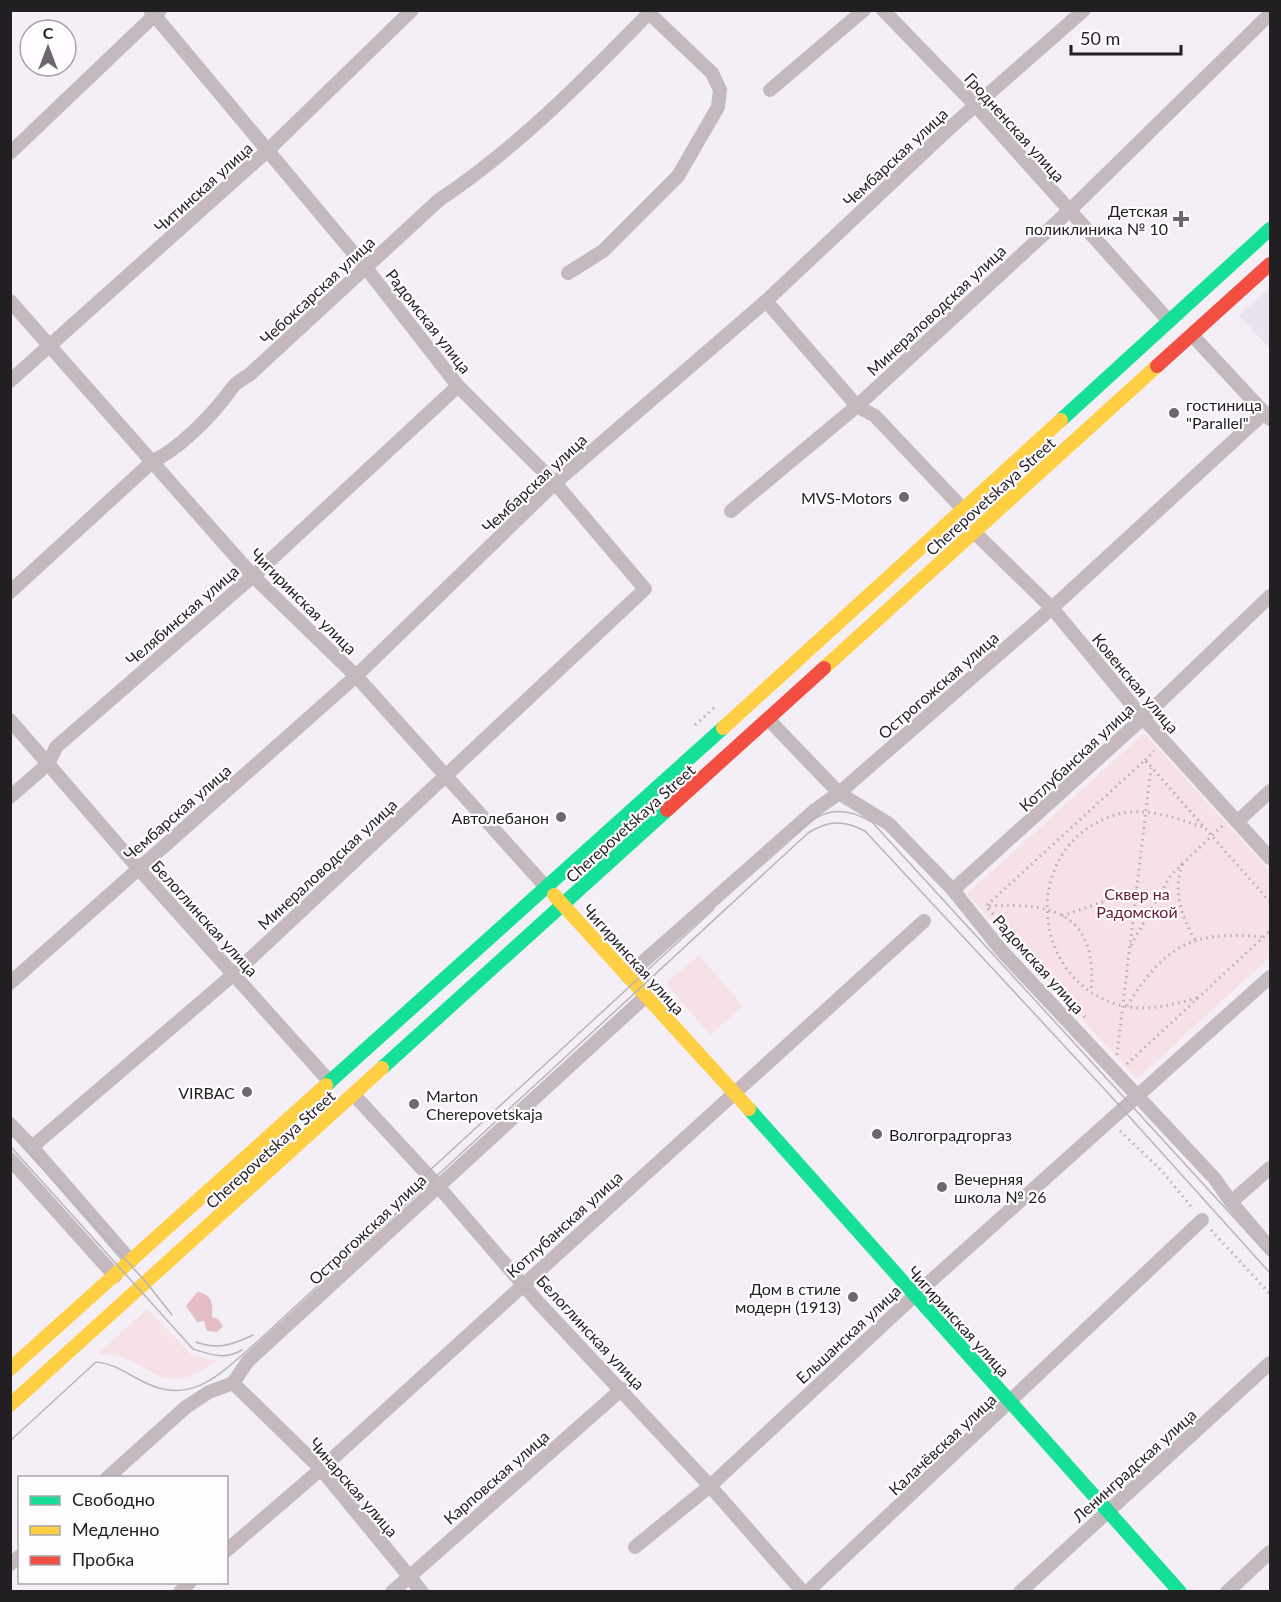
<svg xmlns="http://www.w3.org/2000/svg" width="1281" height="1602" font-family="Lato,sans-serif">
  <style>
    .built { fill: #ebe2ef }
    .green { fill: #f7e1e6 }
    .forest { fill: #e4bec4 }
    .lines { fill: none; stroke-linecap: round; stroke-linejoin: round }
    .path { stroke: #b4aeb3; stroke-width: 3; stroke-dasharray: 1.5 4.5; stroke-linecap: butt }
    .street { stroke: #c3b9bf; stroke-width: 14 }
    .fast { stroke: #16e098; stroke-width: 14 }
    .slow { stroke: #ffcf43; stroke-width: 14 }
    .jam { stroke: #f24e42; stroke-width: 14 }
    .tram { stroke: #b8b4b9; stroke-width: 1.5 }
    .poi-dot { fill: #6c686d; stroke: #fefcff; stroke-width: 2 }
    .labels { text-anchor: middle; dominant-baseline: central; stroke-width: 4.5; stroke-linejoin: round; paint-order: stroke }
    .street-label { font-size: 16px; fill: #221f23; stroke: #fefcff }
    .poi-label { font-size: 16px; fill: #221f23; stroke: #fefcff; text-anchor: end }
    .park-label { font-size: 16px; fill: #651b29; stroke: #fefcff }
  </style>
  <rect width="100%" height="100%" fill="#f4eff6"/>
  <polygon class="built" points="1270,287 1270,349 1239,315"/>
  <g class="green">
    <polygon points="1144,733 1270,871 1270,957 1137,1079 967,894"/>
    <polygon points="699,955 743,1006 710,1035 666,983"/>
    <path d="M 147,1309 L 192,1355 L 216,1361 C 155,1406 152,1352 98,1354 Z"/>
  </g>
  <path class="forest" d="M 197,1292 C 213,1294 213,1304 212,1317 L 218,1319 L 223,1326 L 217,1332 L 207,1331 L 204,1321 L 197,1322 L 186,1306 Z"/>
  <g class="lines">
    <g class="path">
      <polyline points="695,725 715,707 718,707"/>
      <polyline points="1145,760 1154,751"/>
      <path d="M 1182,864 C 1173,893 1181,915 1195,940"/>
      <path d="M 989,906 C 1056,902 1098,916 1091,992"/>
      <polyline points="1062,916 1137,890"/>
      <polyline points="1131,945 1171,875 1223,825"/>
      <path d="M 1197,998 C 1171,1005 1143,1013 1116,1004 C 1028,976 1022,847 1112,816 C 1143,805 1176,818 1205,828"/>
      <path d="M 1127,1006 C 1165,945 1192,930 1264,937"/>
      <polyline points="1085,1017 986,906 1145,760 1270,902"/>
      <polyline points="1117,1055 1151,768"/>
      <polyline points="1127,1064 1270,931"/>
      <polyline points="1120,1131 1161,1170 1193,1209"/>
      <polyline points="1211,1230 1270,1294"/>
    </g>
    <g class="street">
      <polyline points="883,10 977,107 1169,321"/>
      <polyline points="770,90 864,10"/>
      <polyline points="10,153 160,10"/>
      <polyline points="10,301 253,576 356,676 545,886"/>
      <polyline points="766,301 857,406 875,416 963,509"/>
      <polyline points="1192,335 1270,419"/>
      <polyline points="10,381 266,152 412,10"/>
      <polyline points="731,511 857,406 1069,211 1270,14"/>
      <polyline points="974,532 1052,608 1143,718 1270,858"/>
      <path d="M 10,592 L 153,461 C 177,450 206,421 223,400 C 234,386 232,385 249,375 L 439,200 C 517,148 584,80 649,13 L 712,73 L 720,90 L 718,107 L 678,176 L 603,251 L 568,273"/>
      <polyline points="768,719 839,793 889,824 953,890 1001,950 1215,1179 1231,1202 1270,1248"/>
      <polyline points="10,720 138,868 330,1082"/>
      <polyline points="10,797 49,763 56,747 253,576 458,386"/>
      <polyline points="1237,822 1270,791"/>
      <polyline points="953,890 1143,718 1270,596"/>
      <polyline points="627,976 815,810 839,793 1052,608 1265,412"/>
      <polyline points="10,983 356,676 555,483 766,301 952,126 1084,10"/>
      <polyline points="354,1095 438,1186 537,1301 710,1486 803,1592"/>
      <polyline points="10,1124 32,1147"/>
      <polyline points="10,1159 115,1276"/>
      <polyline points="1231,1202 1270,1168"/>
      <polyline points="131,1261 32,1147 234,974 645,589 555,483 458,386 366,268 150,10"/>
      <polyline points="233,1383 321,1469 422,1592"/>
      <polyline points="107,1478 186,1407 209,1392 233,1383 248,1361 645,997"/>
      <polyline points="635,1547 710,1486 914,1296 1270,977"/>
      <polyline points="226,1551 321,1469 924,921"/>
      <polyline points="10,1564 20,1556"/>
      <polyline points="180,1592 190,1582"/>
      <polyline points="392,1592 622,1389"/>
      <polyline points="807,1592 1202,1220"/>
      <polyline points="1020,1592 1270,1363"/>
      <polyline points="1227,1592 1270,1552"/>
    </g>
    <g class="fast">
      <polyline points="1061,420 1270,229"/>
      <polyline points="382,1068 667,810"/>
      <polyline points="326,1085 723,728"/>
      <polyline points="749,1109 1180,1592"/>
    </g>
    <g class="slow">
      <polyline points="824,668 1157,366"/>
      <polyline points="723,728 1061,420"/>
      <polyline points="554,895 749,1109"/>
      <polyline points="10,1369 326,1085"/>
      <polyline points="10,1405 382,1068"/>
    </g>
    <g class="jam">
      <polyline points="1157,366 1270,264"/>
      <polyline points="667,810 824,668"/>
    </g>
    <g class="tram">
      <path d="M 791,838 C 817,812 838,802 872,822 L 1270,1257"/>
      <polyline points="10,1133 146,1282 172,1315"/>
      <path d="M 10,1146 L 193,1349 C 211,1355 225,1360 242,1350"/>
      <polyline points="403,1195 714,909"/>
      <path d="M 196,1342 C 218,1350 232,1345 253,1335"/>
      <path d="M 10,1441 L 96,1362 C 117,1364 128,1375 146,1383 C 194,1407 225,1369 258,1341 L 808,833 C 828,820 844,820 865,831 L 1108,1093 L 1270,1273"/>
    </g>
  </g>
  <g class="poi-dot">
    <path d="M1178 210h6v6h6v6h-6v6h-6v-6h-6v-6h6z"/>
    <circle cx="1174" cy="413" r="6"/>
    <circle cx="904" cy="497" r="6"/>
    <circle cx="561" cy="817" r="6"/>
    <circle cx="247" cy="1092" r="6"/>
    <circle cx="414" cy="1104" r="6"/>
    <circle cx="877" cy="1134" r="6"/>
    <circle cx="942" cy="1187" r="6"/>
    <circle cx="853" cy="1297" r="6"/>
  </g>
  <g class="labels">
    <g class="street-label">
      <text transform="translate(1015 127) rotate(48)">Гродненская улица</text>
      <text transform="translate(895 157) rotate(-43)">Чембарская улица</text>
      <text transform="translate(203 187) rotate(-42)">Читинская улица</text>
      <text transform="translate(317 290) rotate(-43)">Чебоксарская улица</text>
      <text transform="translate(936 310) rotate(-43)">Минераловодская улица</text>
      <text transform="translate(429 321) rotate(52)">Радомская улица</text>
      <text transform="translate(534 483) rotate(-43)">Чембарская улица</text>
      <text transform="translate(990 496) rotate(-42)">Cherepovetskaya Street</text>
      <text transform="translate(304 601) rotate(45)">Чигиринская улица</text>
      <text transform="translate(182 615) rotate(-41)">Челябинская улица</text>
      <text transform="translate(1136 683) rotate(50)">Ковенская улица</text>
      <text transform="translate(938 685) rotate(-41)">Острогожская улица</text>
      <text transform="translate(1076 757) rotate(-43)">Котлубанская улица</text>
      <text transform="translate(177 812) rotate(-41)">Чембарская улица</text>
      <text transform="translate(630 823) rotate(-42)">Cherepovetskaya Street</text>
      <text transform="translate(327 864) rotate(-43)">Минераловодская улица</text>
      <text transform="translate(205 918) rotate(48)">Белоглинская улица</text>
      <text transform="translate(634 959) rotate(48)">Чигиринская улица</text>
      <text transform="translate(1039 964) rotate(48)">Радомская улица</text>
      <text transform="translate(270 1149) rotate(-42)">Cherepovetskaya Street</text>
      <text transform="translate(564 1224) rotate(-42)">Котлубанская улица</text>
      <text transform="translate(367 1229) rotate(-43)">Острогожская улица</text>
      <text transform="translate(959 1321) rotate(48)">Чигиринская улица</text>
      <text transform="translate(591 1332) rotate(47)">Белоглинская улица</text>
      <text transform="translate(848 1334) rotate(-43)">Ельшанская улица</text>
      <text transform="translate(942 1444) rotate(-43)">Калачёвская улица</text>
      <text transform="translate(1134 1465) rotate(-42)">Ленинградская улица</text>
      <text transform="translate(496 1477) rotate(-41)">Карповская улица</text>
      <text transform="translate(354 1487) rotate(49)">Чинарская улица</text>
    </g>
    <g class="poi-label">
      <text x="1168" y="210">Детская<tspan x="1168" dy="18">поликлиника № 10</tspan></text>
      <text x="1186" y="404" text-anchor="start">гостиница<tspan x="1186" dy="18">"Parallel"</tspan></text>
      <text x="892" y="497">MVS-Motors</text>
      <text x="549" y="817">Автолебанон</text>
      <text x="235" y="1092">VIRBAC</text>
      <text x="426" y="1095" text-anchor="start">Marton<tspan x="426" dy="18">Cherepovetskaja</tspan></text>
      <text x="889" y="1134" text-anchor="start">Волгоградгоргаз</text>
      <text x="954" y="1178" text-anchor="start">Вечерняя<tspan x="954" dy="18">школа № 26</tspan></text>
      <text x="841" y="1288">Дом в стиле<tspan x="841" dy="18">модерн (1913)</tspan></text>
    </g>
    <g class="park-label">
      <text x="1137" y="893">Сквер на<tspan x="1137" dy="18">Радомской</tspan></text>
    </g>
  </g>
  <rect width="1281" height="1602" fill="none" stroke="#221f23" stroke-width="24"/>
  <rect x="18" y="1476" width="210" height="108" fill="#fefcff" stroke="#a6a4a7" stroke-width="1.5"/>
  <rect x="30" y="1496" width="30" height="9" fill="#16e098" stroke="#a6a4a7" stroke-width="1.5"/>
  <text x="72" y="1506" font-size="18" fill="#221f23">Свободно</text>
  <rect x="30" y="1526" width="30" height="9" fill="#ffcf43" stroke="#a6a4a7" stroke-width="1.5"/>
  <text x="72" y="1536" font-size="18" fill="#221f23">Медленно</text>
  <rect x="30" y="1556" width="30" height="9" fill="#f24e42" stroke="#a6a4a7" stroke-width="1.5"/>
  <text x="72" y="1566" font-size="18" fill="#221f23">Пробка</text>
  <g transform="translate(48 48)"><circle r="28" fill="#fefcff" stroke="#a6a4a7" stroke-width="1.5"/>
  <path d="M0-4.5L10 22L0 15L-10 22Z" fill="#6c686d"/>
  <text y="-9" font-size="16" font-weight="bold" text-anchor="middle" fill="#221f23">С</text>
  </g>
  <path d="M1071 45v9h110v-9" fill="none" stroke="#221f23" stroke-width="3"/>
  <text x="1080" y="45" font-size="18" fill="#221f23" stroke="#fefcff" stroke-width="4.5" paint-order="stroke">50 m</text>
</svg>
